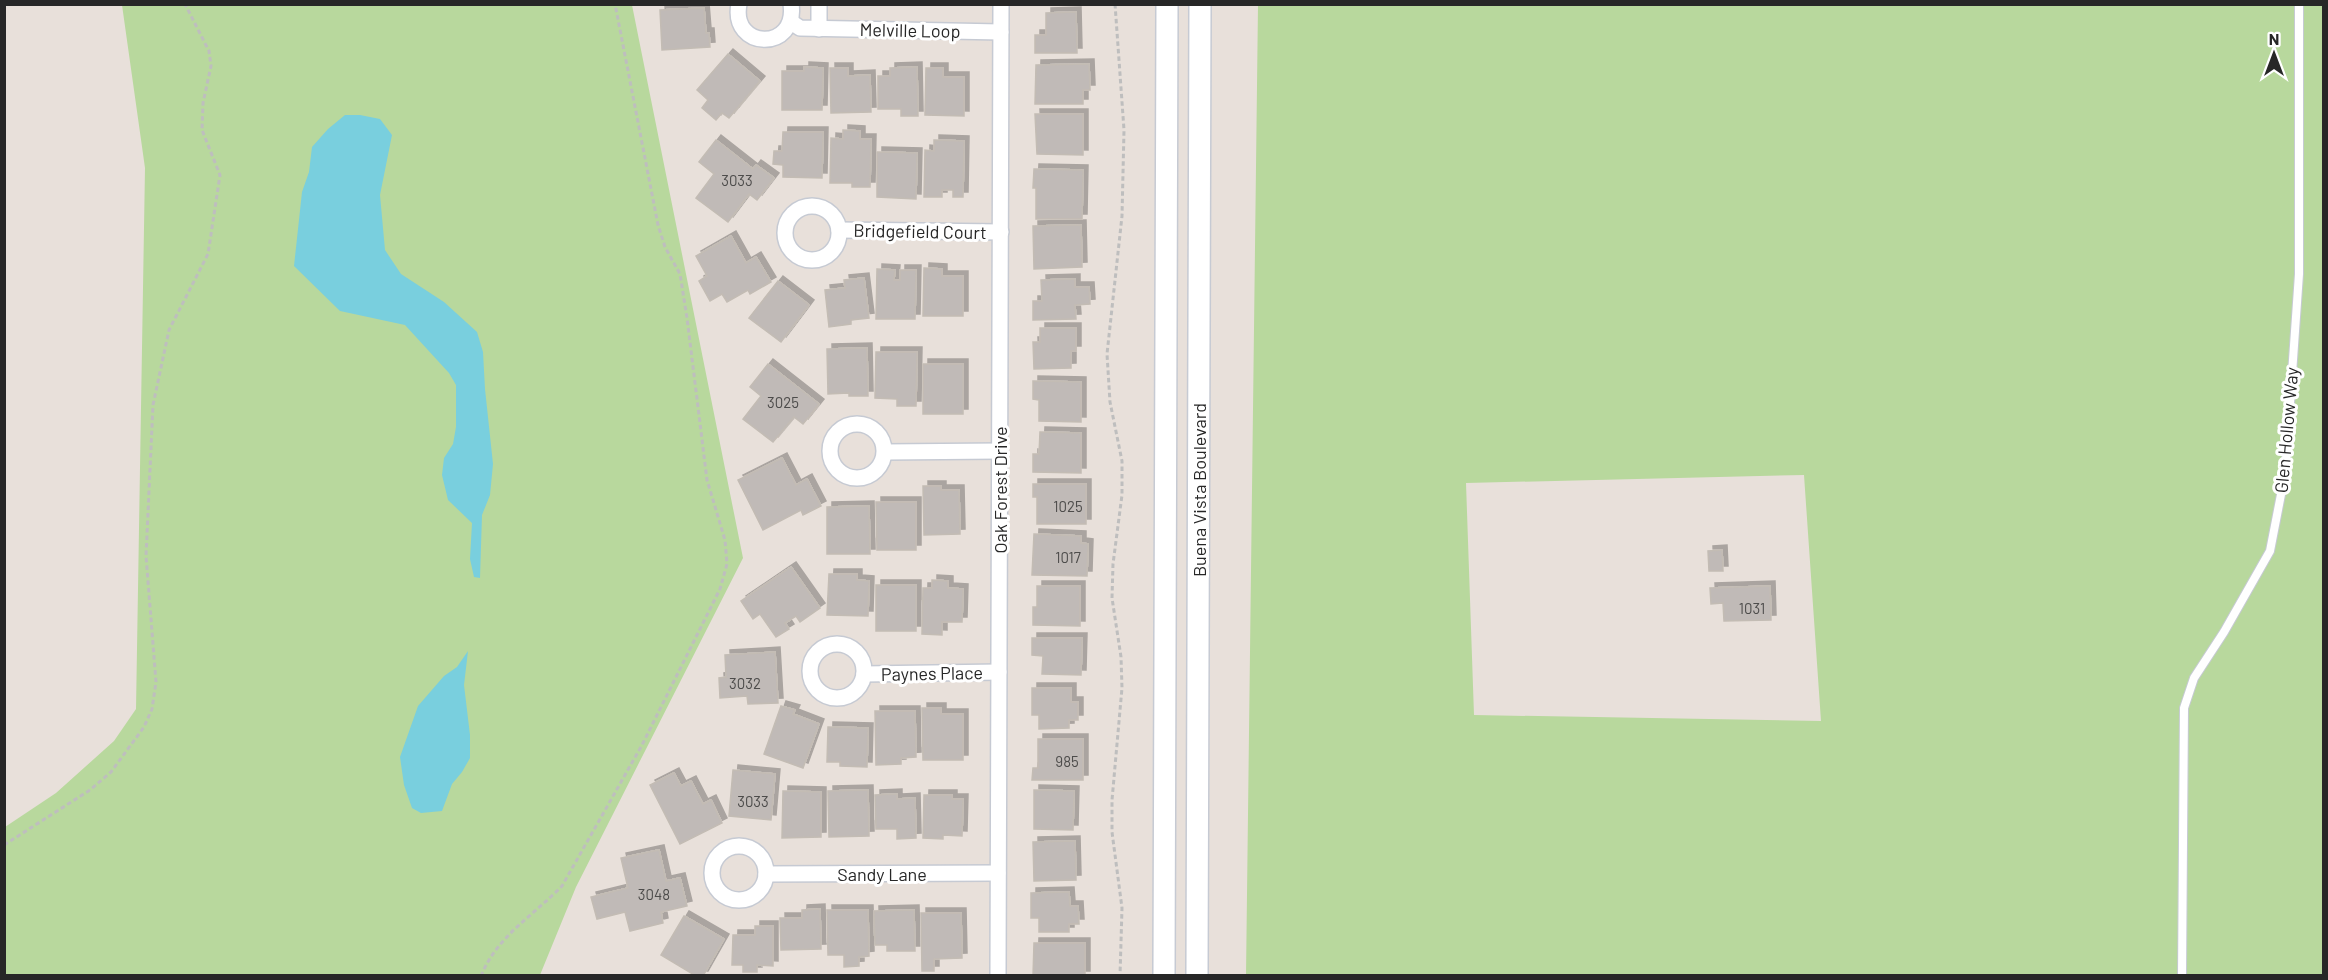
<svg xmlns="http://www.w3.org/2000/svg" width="2328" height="980" font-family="Barlow,sans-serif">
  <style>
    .green { fill: #b8d89d; fill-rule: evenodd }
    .water { fill: #79cfde }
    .building { fill: #c0bab7; stroke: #c3bcb4; stroke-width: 1.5; filter: url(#shadow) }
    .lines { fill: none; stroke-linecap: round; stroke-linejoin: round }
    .service-casing { stroke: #c6cad3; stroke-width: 10 }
    .minor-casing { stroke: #c6cad3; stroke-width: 18 }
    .secondary-casing { stroke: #c6cad3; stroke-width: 24 }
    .path { stroke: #bebebe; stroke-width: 3; stroke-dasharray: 4.5 3; stroke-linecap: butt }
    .service { stroke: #fff; stroke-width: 8 }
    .minor { stroke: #fff; stroke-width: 15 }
    .secondary { stroke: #fff; stroke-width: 21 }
    .labels { text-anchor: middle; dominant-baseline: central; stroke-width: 6; stroke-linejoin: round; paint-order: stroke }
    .number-label { font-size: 15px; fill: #4d4c4b }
    .street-label { font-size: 18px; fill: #272727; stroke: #fff }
  </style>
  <defs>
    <filter id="shadow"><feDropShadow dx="5" dy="-5" stdDeviation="0" flood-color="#0004"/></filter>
  </defs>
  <rect width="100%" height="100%" fill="#e8e0da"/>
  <g class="green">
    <polygon points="122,5 632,5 743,558 576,887 540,975 5,976 5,827 56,793 114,741 136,709 145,168"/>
    <path d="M 1258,5 L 2323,5 L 2323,975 L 1246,976 ZM 1804,475 L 1821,721 L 1474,715 L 1466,483 Z"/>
  </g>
  <g class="water">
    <polygon points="345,115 360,115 380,119 392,135 380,195 385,250 401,274 444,302 477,332 483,352 485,389 493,464 490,495 482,515 480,578 474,577 470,559 472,523 448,500 442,475 444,458 453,444 456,427 456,385 449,373 405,325 340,311 294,266 302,192 309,172 312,147 328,129"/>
    <polygon points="468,651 464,685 470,735 470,758 462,772 452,784 442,811 421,813 412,808 404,785 400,757 418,706 444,676 457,667"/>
  </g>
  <g class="building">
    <polygon points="704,8 706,33 709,33 710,47 662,50 660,10"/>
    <polygon points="1076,12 1077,53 1035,53 1035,35 1046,35 1046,13"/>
    <polygon points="728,54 760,81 729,118 722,113 716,120 702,108 708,100 697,90"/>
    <polygon points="1089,64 1090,90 1083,90 1083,104 1035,104 1036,65"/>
    <polygon points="804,67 823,68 822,110 782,110 782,71 804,71"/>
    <polygon points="917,67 918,116 901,116 901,109 878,109 878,76 890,76 890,68"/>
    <polygon points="830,68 848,68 848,76 870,75 871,112 831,113"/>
    <polygon points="926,68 943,68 943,77 964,77 964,116 925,115"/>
    <polygon points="1035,114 1083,114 1083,155 1037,154"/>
    <polygon points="843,130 860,131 860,139 871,139 870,187 852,187 852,183 830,183 831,138 843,139"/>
    <polygon points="783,132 823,132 822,178 783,177 783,165 773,164 774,151 782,151"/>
    <polygon points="716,140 753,169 756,165 774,178 757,200 749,194 728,222 696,198 714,174 699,162"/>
    <polygon points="934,140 964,141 963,197 953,197 953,190 942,190 942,197 924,197 925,150 934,151"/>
    <polygon points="877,152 917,153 916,199 877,197"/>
    <polygon points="1034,169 1083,170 1082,219 1036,219 1036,188 1033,188"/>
    <polygon points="1081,225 1082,267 1034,269 1033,226"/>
    <polygon points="731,236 746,263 756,257 771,282 750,294 748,290 727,302 722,294 710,301 699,281 707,276 696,256"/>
    <polygon points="924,268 942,269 942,276 963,276 963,316 923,316"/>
    <polygon points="877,269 895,270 894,280 900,280 900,270 916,270 915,319 876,319"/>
    <polygon points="864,278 869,318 851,320 851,324 829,327 825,290 845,288 844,280"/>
    <polygon points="1075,279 1075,287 1089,287 1090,304 1075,305 1076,319 1033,320 1033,301 1042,301 1041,280"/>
    <polygon points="778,281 809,305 781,342 749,318"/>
    <polygon points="1040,328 1076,328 1076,351 1071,351 1071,368 1034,369 1033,342 1040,342"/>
    <polygon points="867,348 868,396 849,396 849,393 828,394 827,349"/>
    <polygon points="876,352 917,352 916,406 897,406 897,399 875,398"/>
    <polygon points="768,364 819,404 803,424 794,417 773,442 743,419 761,396 750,387"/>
    <rect x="923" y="364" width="40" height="50"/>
    <polygon points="1033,381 1081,382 1081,422 1039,421 1039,400 1033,399"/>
    <polygon points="1040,432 1081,433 1081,473 1033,472 1033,454 1039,454"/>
    <polygon points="782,458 796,485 807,479 821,506 803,515 801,510 763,530 738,480"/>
    <polygon points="1033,484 1086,484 1086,524 1037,524 1037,497 1033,497"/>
    <polygon points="923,486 941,486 941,490 959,490 960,534 924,535"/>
    <polygon points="876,502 916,502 916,550 877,550"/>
    <polygon points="869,506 870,554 827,554 827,507"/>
    <polygon points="1034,534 1081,536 1081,543 1088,544 1087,576 1032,575"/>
    <polygon points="1722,550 1723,571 1709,571 1708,551"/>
    <polygon points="791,567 820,608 800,622 796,616 785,623 789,629 776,637 760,614 753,619 741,601"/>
    <polygon points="829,574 857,574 857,580 869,581 868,616 827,615"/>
    <polygon points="932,580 948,581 948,588 963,589 962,622 942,622 942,635 922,634 923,588 932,588"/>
    <rect x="876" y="585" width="40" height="46"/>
    <polygon points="1037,586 1080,586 1080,626 1033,625 1033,607 1037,607"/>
    <polygon points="1770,586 1771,620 1724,621 1723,603 1711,604 1710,588"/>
    <polygon points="1032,638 1082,638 1081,675 1042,674 1043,656 1032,655"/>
    <polygon points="775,652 778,703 748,704 747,696 720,698 719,678 726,677 725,655"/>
    <polygon points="1032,688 1071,688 1071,702 1078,702 1078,720 1069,720 1069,728 1039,729 1039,715 1032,715"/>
    <polygon points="781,706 795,710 793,714 819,724 803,768 764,754"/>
    <polygon points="922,708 941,708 941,714 963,714 963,760 923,760"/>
    <polygon points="875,711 915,711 916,757 901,758 901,764 876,765"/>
    <polygon points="828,727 868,728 867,767 840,766 840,762 827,762"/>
    <polygon points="1038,739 1083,739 1083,780 1032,780 1033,768 1038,768"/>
    <polygon points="733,770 775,774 771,820 729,816"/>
    <polygon points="674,773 681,786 691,781 703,804 711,800 722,823 680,844 650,785"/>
    <polygon points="868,790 869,836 829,837 828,791"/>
    <polygon points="1034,790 1074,791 1073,830 1034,829"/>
    <polygon points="783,791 821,792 821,837 782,838"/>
    <polygon points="897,794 897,799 915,798 916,838 897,839 897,829 876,829 875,795"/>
    <polygon points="924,795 952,795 952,799 963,799 962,836 943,835 943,839 923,838"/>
    <polygon points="1075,841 1076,880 1034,881 1033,842"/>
    <polygon points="659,850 666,881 680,878 687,906 661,912 663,923 630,931 625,912 597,919 591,897 628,888 621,858"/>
    <polygon points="1069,892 1070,906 1078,906 1079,924 1069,924 1069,932 1039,932 1039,918 1031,918 1031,893"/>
    <polygon points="820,909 821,949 781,950 780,918 802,918 802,910"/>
    <polygon points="827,910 868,910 869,956 859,957 859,966 844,967 844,955 828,955"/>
    <polygon points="914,910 915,951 887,951 887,945 875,945 874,911"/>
    <polygon points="921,913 961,913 962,958 934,959 934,971 922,971"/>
    <polygon points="684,916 724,939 703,976 696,976 661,955"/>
    <polygon points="755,926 773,926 773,966 757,965 757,972 743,972 743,965 732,965 733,935 755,935"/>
    <polygon points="1034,943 1085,943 1085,976 1033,976"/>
  </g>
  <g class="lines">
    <g class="service-casing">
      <polyline id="service" points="2182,976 2184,708 2194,678 2224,632 2270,551 2285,474 2299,274 2299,4"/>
    </g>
    <g class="minor-casing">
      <g id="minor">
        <path d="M 739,4 C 730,50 798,52 791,4"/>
        <polyline points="819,4 819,29"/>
        <polyline points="791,22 800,28 1001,32"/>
        <circle cx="812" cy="233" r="27"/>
        <polyline points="839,230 1001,232"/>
        <circle cx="857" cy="451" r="27"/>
        <polyline points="885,452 1000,451"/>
        <circle cx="837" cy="671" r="27"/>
        <polyline points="864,674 999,672"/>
        <circle cx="739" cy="873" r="27"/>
        <polyline points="766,874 998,873"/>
        <polyline points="998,976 1001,4"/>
      </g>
    </g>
    <g class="secondary-casing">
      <g id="secondary">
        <polyline points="1164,976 1167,4"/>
        <polyline points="1197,976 1200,4"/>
      </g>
    </g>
    <g class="path">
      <polyline points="1115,4 1124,130 1122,216 1107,354 1110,402 1122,461 1122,495 1113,564 1112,598 1121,657 1122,688 1112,800 1112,832 1122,908 1120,976"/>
      <polyline points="4,845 90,790 111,772 144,727 152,709 156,682 146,556 153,405 169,330 208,254 220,175 202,130 203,103 211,66 209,51 185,4"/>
      <path d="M 481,976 C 497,936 533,916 562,886 L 642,745 L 720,589 L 727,564 L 725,540 L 707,480 L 687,318 L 680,274 L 665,247 L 658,225 L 615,4"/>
    </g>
    <use href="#service" class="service"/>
    <use href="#minor" class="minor"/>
    <use href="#secondary" class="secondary"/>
  </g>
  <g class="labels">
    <g class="number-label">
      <text x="737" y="180">3033</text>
      <text x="783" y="402">3025</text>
      <text x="1068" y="506">1025</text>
      <text x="1068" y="557">1017</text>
      <text x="1752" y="608">1031</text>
      <text x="745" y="683">3032</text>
      <text x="1067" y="761">985</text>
      <text x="753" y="801">3033</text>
      <text x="654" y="894">3048</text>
    </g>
    <g class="street-label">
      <text transform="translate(910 30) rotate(1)">Melville Loop</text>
      <text transform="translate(920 231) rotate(1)">Bridgefield Court</text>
      <text transform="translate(2286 430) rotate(-85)">Glen Hollow Way</text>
      <text transform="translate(1000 490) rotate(-90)">Oak Forest Drive</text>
      <text transform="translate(1199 490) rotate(-90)">Buena Vista Boulevard</text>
      <text transform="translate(932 673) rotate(-1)">Paynes Place</text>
      <text x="882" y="874">Sandy Lane</text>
    </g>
  </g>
  <rect width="2328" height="980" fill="none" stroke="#272727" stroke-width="12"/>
  <g transform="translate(2274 54)" stroke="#ffffff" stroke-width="4.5" paint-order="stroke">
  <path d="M0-4.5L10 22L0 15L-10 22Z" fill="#272727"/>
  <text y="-9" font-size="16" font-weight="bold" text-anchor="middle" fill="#272727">N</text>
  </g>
</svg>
